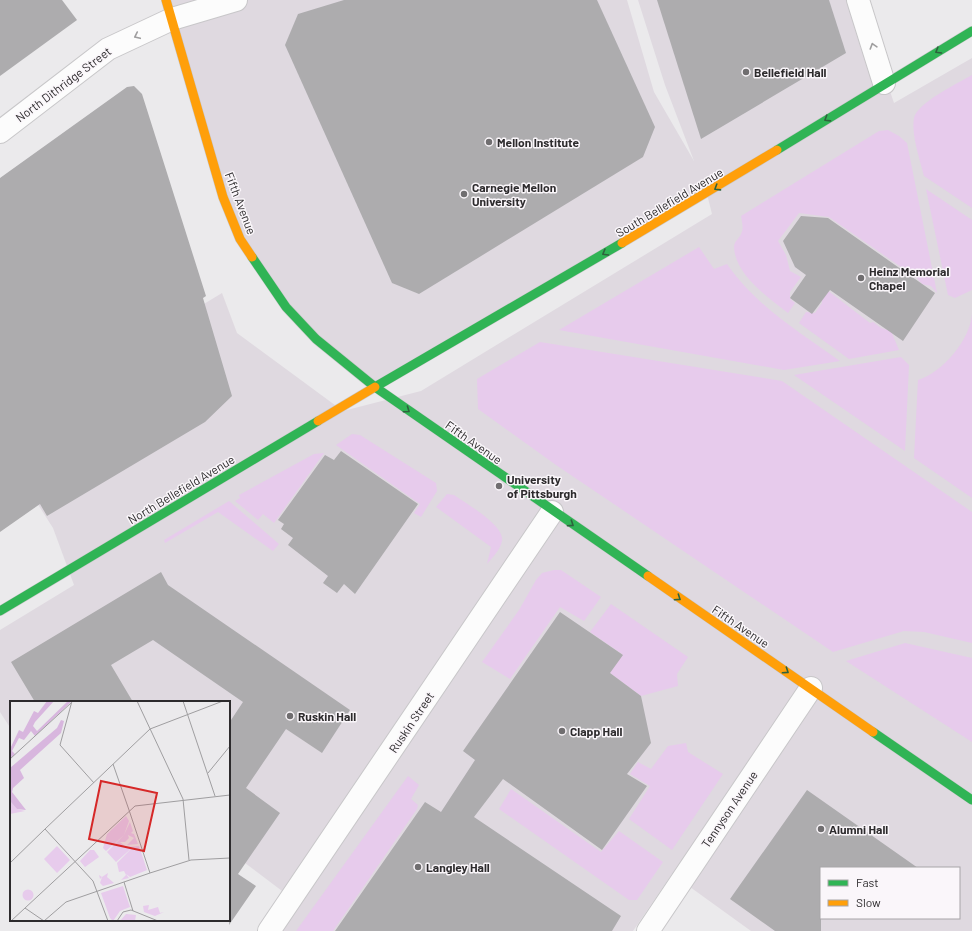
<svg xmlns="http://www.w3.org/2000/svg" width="972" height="931" font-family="Barlow,sans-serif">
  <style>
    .built { fill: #dfd9e0; fill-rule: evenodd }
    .green { fill: #e7cbec }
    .building { fill: #adacae }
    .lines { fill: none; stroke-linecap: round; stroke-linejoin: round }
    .street-casing { stroke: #c8c7c9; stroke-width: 24 }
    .fast-casing { stroke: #c8c7c9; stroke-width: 10 }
    .slow-casing { stroke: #c8c7c9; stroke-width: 10 }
    .street { stroke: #fcfcfc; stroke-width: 22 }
    .fast { stroke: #30b455; stroke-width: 9 }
    .slow { stroke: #ff9f0a; stroke-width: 9 }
    .oneway { stroke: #9f9e9f }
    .oneway2 { stroke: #2e623d }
    .poi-dot { fill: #706e70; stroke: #faf6fa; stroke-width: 1.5 }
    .labels { text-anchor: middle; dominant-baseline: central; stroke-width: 3; stroke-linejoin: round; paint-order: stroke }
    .poi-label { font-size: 12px; font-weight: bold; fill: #2d2b2d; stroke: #faf6fa; text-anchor: start }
    .street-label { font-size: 12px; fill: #2d2b2d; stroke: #faf6fa }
    .inset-road { fill: none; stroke: #9f9ea0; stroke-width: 1 }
    .view { fill: #d62828; fill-opacity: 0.15; stroke: #d62828; stroke-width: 2 }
    .inset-edge { fill: none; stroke: #2d2b2d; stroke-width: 2 }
  </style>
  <rect width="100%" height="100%" fill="#ebeaec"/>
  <path class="built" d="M 166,0 L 627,0 L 654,92 L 694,161 L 665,85 L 638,0 L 859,0 L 894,103 L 972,58 L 972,931 L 751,931 L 672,874 L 633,931 L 276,931 L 294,900 L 229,851 L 229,702 L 11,702 L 11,729 L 0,712 L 0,630 L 74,585 L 53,528 L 0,445 L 0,428 L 222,293 L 237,333 L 343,411 L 421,391 L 712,214 L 707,194 L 375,387 L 308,332 L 240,239 ZM 821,868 L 959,868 L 959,918 L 821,918 Z"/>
  <g class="green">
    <path d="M 972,75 L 972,208 L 924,176 C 920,160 911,134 914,118 C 917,103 958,83 972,75 Z"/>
    <path d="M 888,130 L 899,136 L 907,143 L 937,293 L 931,286 L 922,284 L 917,278 L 829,217 L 799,213 L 778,241 L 786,255 L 790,271 L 801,277 L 790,292 L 790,299 L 795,303 L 788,313 C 769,298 735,275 734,247 C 734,241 739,239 741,234 C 744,229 742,222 741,216 L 879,131 Z"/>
    <polygon points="926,189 972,220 972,290 955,298 948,295"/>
    <path d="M 699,247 L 714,269 L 727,264 C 756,306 799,332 840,361 L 784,370 L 559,330 Z"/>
    <polygon points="827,290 870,323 873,322 881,328 891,331 899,350 849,359 799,323 806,312 815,313 822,303 821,297"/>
    <path d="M 972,314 L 972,498 L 914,458 L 918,380 C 943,372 970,340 972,314 Z"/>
    <polygon points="540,342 782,381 972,512 972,643 924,632 904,631 833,652 556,465 478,409 477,379"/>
    <polygon points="901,357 909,365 905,451 794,375"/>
    <polygon points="352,434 360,435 436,483 437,491 421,517 414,513 420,504 336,445"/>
    <polygon points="324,453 274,523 263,514 258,520 235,501 240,498 239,495 314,454"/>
    <path d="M 447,494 L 454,495 C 465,503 505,525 502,541 C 500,550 493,557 487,564 L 491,547 L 436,507 Z"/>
    <polygon points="229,501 279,544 273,551 218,512 165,543 164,540"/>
    <polygon points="554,570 561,570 601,597 584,621 560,607 510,679 482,662 519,610 536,580 542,573"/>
    <polygon points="611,604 688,657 677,674 678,686 641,696 610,673 622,654 590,632"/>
    <polygon points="905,643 972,658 972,742 846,661"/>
    <polygon points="686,743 688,752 723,774 672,850 629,819 650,786 630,774 638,762 651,769 668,746"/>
    <polygon points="408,776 419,785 411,799 418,805 417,809 333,931 296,931"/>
    <polygon points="511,789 601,852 619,831 663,862 637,900 629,900 499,809"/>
  </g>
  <g class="building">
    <polygon points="0,0 62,0 77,20 0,76"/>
    <polygon points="344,0 597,0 655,127 643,157 419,294 392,283 285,45 298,14"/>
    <polygon points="657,0 829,0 846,53 701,139"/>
    <polygon points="134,86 142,94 206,296 203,298 232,396 205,422 47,516 40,504 0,532 0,178 127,87"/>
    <polygon points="801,216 828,218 935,293 903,341 830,290 812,314 790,298 806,275 795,267 783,241"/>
    <polygon points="341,451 418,504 355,594 344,584 337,593 323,583 328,576 288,545 293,538 281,529 284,524 278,520 325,455 334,460"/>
    <polygon points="161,572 168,585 350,710 322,753 286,729 246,788 280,813 238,874 256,886 229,925 229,723 243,702 153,640 111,665 133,702 35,702 11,662"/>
    <polygon points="560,612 623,655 610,673 641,696 651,743 627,774 647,786 602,850 503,779 474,817 621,916 612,931 335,931 425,802 441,812 475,760 463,751"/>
    <polygon points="807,790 918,868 821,868 821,931 775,931 730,899"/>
  </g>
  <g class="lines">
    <g class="street-casing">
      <g id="street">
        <polyline points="858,0 884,83"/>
        <polyline points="0,132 108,49 172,19 236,0"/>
        <polyline points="269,931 552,512"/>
        <polyline points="648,931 811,688"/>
      </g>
    </g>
    <g class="fast-casing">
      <g id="fast">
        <polyline points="777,150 972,31"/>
        <polyline points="252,257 286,307 316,339 375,387 648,576"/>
        <polyline points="375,387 622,243"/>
        <polyline points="0,611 318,421"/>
        <polyline points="873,732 972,800"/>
      </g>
    </g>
    <g class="slow-casing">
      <g id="slow">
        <polyline points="166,0 223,197 240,239 252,257"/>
        <polyline points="622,243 777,150"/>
        <polyline points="318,421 375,387"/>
        <polyline points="648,576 873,732"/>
      </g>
    </g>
    <use href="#street" class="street"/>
    <use href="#fast" class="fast"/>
    <use href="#slow" class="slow"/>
  </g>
  <defs><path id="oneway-chevron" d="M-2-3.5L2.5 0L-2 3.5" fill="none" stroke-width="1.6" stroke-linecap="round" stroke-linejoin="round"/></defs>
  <g class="oneway">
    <use href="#oneway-chevron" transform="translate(137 36) rotate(155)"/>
    <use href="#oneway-chevron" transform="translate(873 46) rotate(-107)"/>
  </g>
  <g class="oneway2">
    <use href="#oneway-chevron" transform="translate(938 51) rotate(149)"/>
    <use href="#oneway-chevron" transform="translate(827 119) rotate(148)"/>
    <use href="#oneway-chevron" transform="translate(717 188) rotate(148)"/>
    <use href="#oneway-chevron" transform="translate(605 253) rotate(150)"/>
    <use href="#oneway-chevron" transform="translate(407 410) rotate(35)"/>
    <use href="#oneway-chevron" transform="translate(571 524) rotate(34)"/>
    <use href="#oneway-chevron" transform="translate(678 598) rotate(34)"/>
    <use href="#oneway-chevron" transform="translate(786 671) rotate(34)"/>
  </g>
  <g class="poi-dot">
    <circle cx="746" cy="72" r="4"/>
    <circle cx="489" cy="142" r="4"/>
    <circle cx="464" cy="194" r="4"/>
    <circle cx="861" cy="278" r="4"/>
    <circle cx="499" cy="486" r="4"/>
    <circle cx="290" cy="716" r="4"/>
    <circle cx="562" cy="731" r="4"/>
    <circle cx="821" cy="829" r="4"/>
    <circle cx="418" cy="867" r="4"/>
  </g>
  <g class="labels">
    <g class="poi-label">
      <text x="754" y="72">Bellefield Hall</text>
      <text x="497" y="142">Mellon Institute</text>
      <text x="472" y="187">Carnegie Mellon<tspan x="472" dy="14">University</tspan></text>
      <text x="869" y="271">Heinz Memorial<tspan x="869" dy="14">Chapel</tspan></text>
      <text x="507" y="479">University<tspan x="507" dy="14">of Pittsburgh</tspan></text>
      <text x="298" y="716">Ruskin Hall</text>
      <text x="570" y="731">Clapp Hall</text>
      <text x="829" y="829">Alumni Hall</text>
      <text x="426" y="867">Langley Hall</text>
    </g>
    <g class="street-label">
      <text transform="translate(63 84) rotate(-37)">North Dithridge Street</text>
      <text transform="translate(669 202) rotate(-31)">South Bellefield Avenue</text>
      <text transform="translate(241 203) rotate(69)">Fifth Avenue</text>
      <text transform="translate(474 442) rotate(35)">Fifth Avenue</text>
      <text transform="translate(181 489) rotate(-31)">North Bellefield Avenue</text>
      <text transform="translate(741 626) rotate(34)">Fifth Avenue</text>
      <text transform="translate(411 722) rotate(-56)">Ruskin Street</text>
      <text transform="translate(729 809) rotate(-56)">Tennyson Avenue</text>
    </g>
  </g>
  <g transform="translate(10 701)">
    <rect width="220" height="220" fill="#ebeaec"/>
    <path d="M 0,100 L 7,108 L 15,110 L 0,113 ZM 116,115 L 119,120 L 114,134 L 96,150 L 93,147 L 97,133 ZM 120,121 L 123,130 L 121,132 L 124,133 L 128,143 L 117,144 L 124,137 L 118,134 L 119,137 L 115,141 L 110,141 L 116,146 L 129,145 L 137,169 L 120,176 L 116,173 L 119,177 L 111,179 L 116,174 L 114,170 L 109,171 L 107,162 L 123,146 L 106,161 L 97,151 L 114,134 ZM 47,145 L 60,159 L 47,172 L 34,158 ZM 80,149 L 84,149 L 89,156 L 75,166 L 70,160 ZM 98,172 L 97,176 L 104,182 L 93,185 L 90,182 L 92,176 L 90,178 L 89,174 L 92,176 ZM 113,185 L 120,206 L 110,210 L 103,220 L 100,217 L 91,192 ZM12.5 194a5.5 5.5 0 1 1 11 0a5.5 5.5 0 1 1-11 0ZM 139,204 L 138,209 L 148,206 L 150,212 L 154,211 L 145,215 L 134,211 L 133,205 ZM 116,213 L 126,214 L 125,220 L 110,220 Z" fill="#e7cbec"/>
    <path d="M 37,0 L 44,0 L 25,21 L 23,25 L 27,30 L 58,0 L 62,0 L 25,35 L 21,30 L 14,39 L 9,37 L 2,50 L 5,53 L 0,58 L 0,48 L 9,29 L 13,31 L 24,10 L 28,12 ZM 51,19 L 54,20 L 51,32 L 10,69 L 14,77 L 3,87 L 2,91 L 16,109 L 7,108 L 0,100 L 0,67 L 47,27 Z" fill="#d8b6de"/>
    <path class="inset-road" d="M 62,0 L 50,44 L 84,82M 127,0 L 173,98 L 179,159M 173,0 L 205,95M 140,28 L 213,0M 0,58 L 61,2M 103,63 L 119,109M 198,72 L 220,45M 0,162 L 35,128M 140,172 L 181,159 L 220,157M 114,181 L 123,210M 15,207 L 34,220M 1,220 L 125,105 L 220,94M 34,220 L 56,201 L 140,172 L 119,109M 98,220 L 83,180 L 35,128 L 140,28M 107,220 L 113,211 L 121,209 L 148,220"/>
    <path class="view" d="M 91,80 L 147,92 L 134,150 L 79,138 Z"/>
    <rect width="220" height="220" class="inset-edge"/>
  </g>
  <rect x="820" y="867" width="140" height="52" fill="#faf6fa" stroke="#a8a5a8"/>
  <rect x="828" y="880" width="20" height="6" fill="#30b455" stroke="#a8a5a8"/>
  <text x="856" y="887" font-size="12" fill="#2d2b2d">Fast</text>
  <rect x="828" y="900" width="20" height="6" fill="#ff9f0a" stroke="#a8a5a8"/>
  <text x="856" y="907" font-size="12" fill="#2d2b2d">Slow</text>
</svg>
